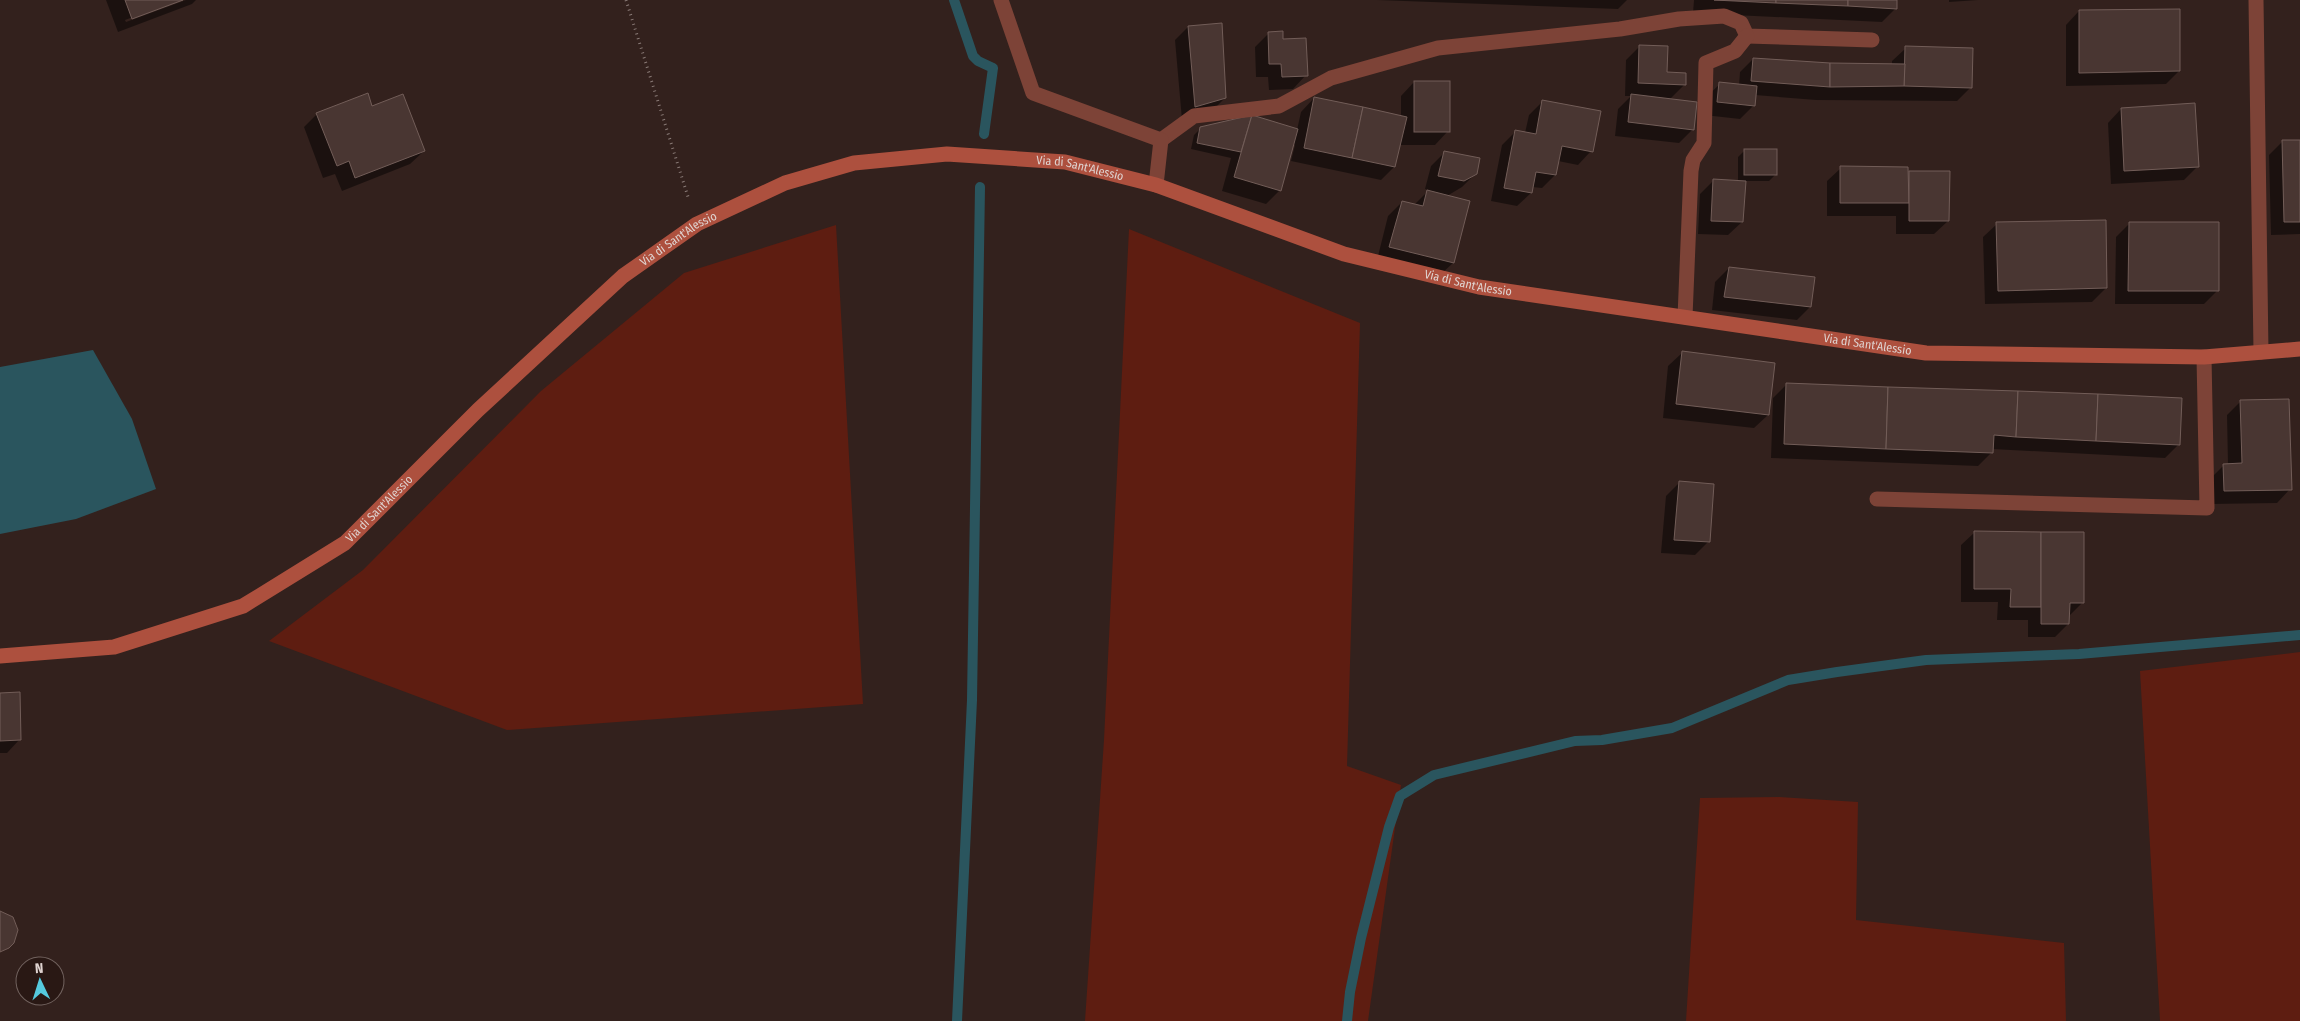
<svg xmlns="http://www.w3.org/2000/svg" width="2300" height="1021" font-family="'Fira Sans Condensed',sans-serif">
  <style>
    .green { fill: #5e1d11 }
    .water { fill: #2a555e }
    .shadow { fill: #0007 }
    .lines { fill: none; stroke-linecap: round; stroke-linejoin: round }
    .stream { stroke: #2a555e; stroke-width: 10 }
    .building { fill: #493632; stroke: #725d58 }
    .path { stroke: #8a7b77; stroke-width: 3; stroke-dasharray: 1 4; stroke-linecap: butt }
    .lane { stroke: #7d4337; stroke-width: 15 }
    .street { stroke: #7d4337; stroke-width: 15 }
    .secondary { stroke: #ad503e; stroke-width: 15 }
    .labels { text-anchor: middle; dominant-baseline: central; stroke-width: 4; stroke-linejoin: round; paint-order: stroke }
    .street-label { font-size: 12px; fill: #dfd3d0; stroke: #291814 }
  </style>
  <rect width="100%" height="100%" fill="#33211d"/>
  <g class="green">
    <polygon points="836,225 863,704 507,730 269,641 363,570 541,391 684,273"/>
    <polygon points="1129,229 1360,323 1347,766 1401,785 1368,1021 1085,1021 1104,740"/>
    <polygon points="2300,652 2300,1021 2160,1021 2140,671"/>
    <polygon points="1779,797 1858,802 1856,920 2064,943 2066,1021 1686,1021 1700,798"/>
  </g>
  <polygon class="water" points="93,350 132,419 156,489 76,519 0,534 0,367"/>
  <g class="shadow">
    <polygon points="106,0 179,0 125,20 126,22 186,0 196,0 192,4 118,32"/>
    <polygon points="1377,0 1627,0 1618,9"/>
    <polygon points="1694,0 1896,0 1896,8 1882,22 1693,13"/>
    <polygon points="1949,0 1978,0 1949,2"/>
    <polygon points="2079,11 2179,71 2166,84 2066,86 2066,25"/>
    <polygon points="1188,27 1225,98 1211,112 1182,120 1175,40"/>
    <polygon points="1269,33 1282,40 1306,75 1293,89 1269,90 1268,77 1256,77 1255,47"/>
    <polygon points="1640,46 1666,73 1684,85 1669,100 1693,129 1679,143 1615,136 1618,109 1631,96 1625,96 1626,60"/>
    <polygon points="1906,48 1971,87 1957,101 1816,100 1755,95 1754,105 1740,119 1704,115 1706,97 1720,84 1739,86 1740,72 1753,59 1830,64 1892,65 1892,61"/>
    <polygon points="1414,82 1448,131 1435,145 1399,145 1394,167 1381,180 1291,161 1295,145 1293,144 1280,190 1266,204 1222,191 1231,158 1191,149 1194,135 1201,128 1252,117 1297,130 1301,112 1314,98 1401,117 1401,96"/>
    <polygon points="1542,102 1591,151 1578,165 1558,161 1555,175 1542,188 1532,187 1531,193 1517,206 1491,201 1502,145 1515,132 1525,133 1529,115"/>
    <polygon points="372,107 424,151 410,164 342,191 335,174 323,178 304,127 317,114"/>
    <polygon points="2121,109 2198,166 2184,180 2111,184 2108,123"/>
    <polygon points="2283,141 2300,141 2300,234 2271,235 2269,155"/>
    <polygon points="1745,150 1776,174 1769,181 1745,181 1742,222 1728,235 1698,234 1700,194 1713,181 1738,182 1738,157"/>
    <polygon points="1445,152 1476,173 1462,187 1447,196 1453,263 1439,276 1377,260 1388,216 1402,202 1414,205 1429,190 1425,189 1431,166"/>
    <polygon points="1841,168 1907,168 1908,172 1949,173 1948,221 1934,234 1896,234 1896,216 1827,216 1827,181"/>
    <polygon points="1997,224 2106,288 2092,302 1985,304 1983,237"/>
    <polygon points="2129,224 2218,290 2204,304 2115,304 2116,237"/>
    <polygon points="1729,268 1810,307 1797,320 1712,310 1715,282"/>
    <polygon points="1682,353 1768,415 1754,428 1663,418 1668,366"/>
    <polygon points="1787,384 2179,444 2165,458 1992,449 1992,452 1978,466 1771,458 1773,398"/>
    <polygon points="2241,401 2290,489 2277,503 2211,504 2210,479 2224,465 2228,465 2227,415"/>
    <polygon points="1679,483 1709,541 1695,555 1661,553 1666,496"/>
    <polygon points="1975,532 2083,602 2069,616 2068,624 2055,637 2028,637 2028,620 1997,620 1998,602 1961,602 1961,545"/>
    <polygon points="0,694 20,739 7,753 0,753"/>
  </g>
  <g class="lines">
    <g class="stream">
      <polyline points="954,0 973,56 978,61 993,68 984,134"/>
      <polyline points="957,1021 972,700 980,187"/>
      <polyline points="1347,1021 1350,992 1361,938 1389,827 1400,796 1434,775 1575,741 1602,740 1672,728 1788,680 1837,672 1926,660 2079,654 2300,635"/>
    </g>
  </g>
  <g class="building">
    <polygon points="125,0 183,0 132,19"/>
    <polygon points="1714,0 1776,0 1776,3"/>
    <polygon points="1776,0 1848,0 1848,6 1776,3"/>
    <polygon points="1848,0 1897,0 1897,9 1848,6"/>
    <polygon points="2180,9 2180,71 2079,73 2079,10"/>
    <polygon points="1222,23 1226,98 1195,107 1188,26"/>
    <polygon points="1283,31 1283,39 1306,38 1308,76 1282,77 1281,64 1269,64 1268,32"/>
    <polygon points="1639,45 1668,46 1667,72 1686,73 1686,85 1638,83"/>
    <polygon points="1905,46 1973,48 1972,88 1904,86"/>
    <polygon points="1753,58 1830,63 1830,87 1751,81"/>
    <polygon points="1830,63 1905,64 1904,86 1830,87"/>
    <rect x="1414" y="81" width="36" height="51"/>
    <polygon points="1719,82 1757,86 1755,106 1717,102"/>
    <polygon points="368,93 372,106 403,94 425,151 355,178 349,161 337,166 316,113"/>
    <polygon points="1631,94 1697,102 1694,130 1628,122"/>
    <polygon points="1314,97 1363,107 1352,158 1304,148"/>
    <polygon points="1542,100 1601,111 1593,152 1562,146 1556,175 1536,172 1532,193 1504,188 1515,130 1536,134"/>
    <polygon points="2195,103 2199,167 2124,171 2121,108"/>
    <polygon points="1363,107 1407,117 1395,167 1352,158"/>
    <polygon points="1252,115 1241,152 1197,143 1200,127"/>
    <polygon points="1252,115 1298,129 1281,191 1234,177"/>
    <polygon points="2282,140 2300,140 2300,222 2284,222"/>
    <rect x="1744" y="149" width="33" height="26"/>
    <polygon points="1444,151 1480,158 1477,174 1464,181 1438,176"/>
    <polygon points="1840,166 1908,167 1909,203 1840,203"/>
    <polygon points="1909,171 1950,171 1949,221 1909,221"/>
    <polygon points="1713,179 1746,181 1743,222 1711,221"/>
    <polygon points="1427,190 1470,201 1454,263 1389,247 1402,201 1423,206"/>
    <polygon points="2106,220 2107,288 1998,291 1996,222"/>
    <polygon points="2129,222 2219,222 2219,291 2128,291"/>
    <polygon points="1729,267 1815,277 1811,307 1724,297"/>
    <polygon points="1682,351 1775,363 1769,415 1676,404"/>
    <polygon points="1786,383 1888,387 1886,449 1784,444"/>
    <polygon points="1888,387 2018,391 2016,437 1994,435 1993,453 1886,449"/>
    <polygon points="2018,391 2098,394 2096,441 2016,437"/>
    <polygon points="2098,394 2182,398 2180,445 2096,441"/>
    <polygon points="2289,399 2292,490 2224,491 2223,464 2242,463 2240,400"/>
    <polygon points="1679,481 1714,484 1710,542 1674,540"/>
    <polygon points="1974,531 2041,532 2041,607 2010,607 2011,589 1974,589"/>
    <polygon points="2041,532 2084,532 2084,603 2070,603 2069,624 2041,624"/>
    <polygon points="20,692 21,740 0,741 0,693"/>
    <polygon points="0,911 13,917 18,930 14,943 9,948 0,952"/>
  </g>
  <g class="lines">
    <polyline class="path" points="626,0 689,200"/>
    <g class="lane">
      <polyline points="1161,140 1194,116 1279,106 1331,78 1438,48 1620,29 1679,19 1724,16 1741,23 1747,36 1872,40"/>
      <polyline points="1685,317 1691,171 1693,160 1704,143 1706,63 1735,51 1747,36"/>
      <polyline points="1877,499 2207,508 2204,357"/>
    </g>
    <g class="street">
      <polyline points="1001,0 1033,93 1161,140 1156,185"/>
      <polyline points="2256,0 2261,352"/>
    </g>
    <path class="secondary" id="s1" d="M 0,656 L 114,647 L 243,606 L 345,543 L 478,410 L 623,276 L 697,224 L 785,183 L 854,163 L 947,154 L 1065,162 L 1156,185 L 1344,254 L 1479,287 L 1926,353 L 2204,357 L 2300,349"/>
  </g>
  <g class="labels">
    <g class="street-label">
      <text stroke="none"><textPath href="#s1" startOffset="1242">Via di Sant'Alessio</textPath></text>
      <text stroke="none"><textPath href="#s1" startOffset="822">Via di Sant'Alessio</textPath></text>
      <text stroke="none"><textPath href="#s1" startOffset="1648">Via di Sant'Alessio</textPath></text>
      <text stroke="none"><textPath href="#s1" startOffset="2052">Via di Sant'Alessio</textPath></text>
      <text stroke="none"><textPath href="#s1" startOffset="418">Via di Sant'Alessio</textPath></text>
    </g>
  </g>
  <g transform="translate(40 981) rotate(356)"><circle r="24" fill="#291814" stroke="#72635f"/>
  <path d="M0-4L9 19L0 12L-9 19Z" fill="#55cade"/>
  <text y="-8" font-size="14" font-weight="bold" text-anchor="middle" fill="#dfd3d0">N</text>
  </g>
</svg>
